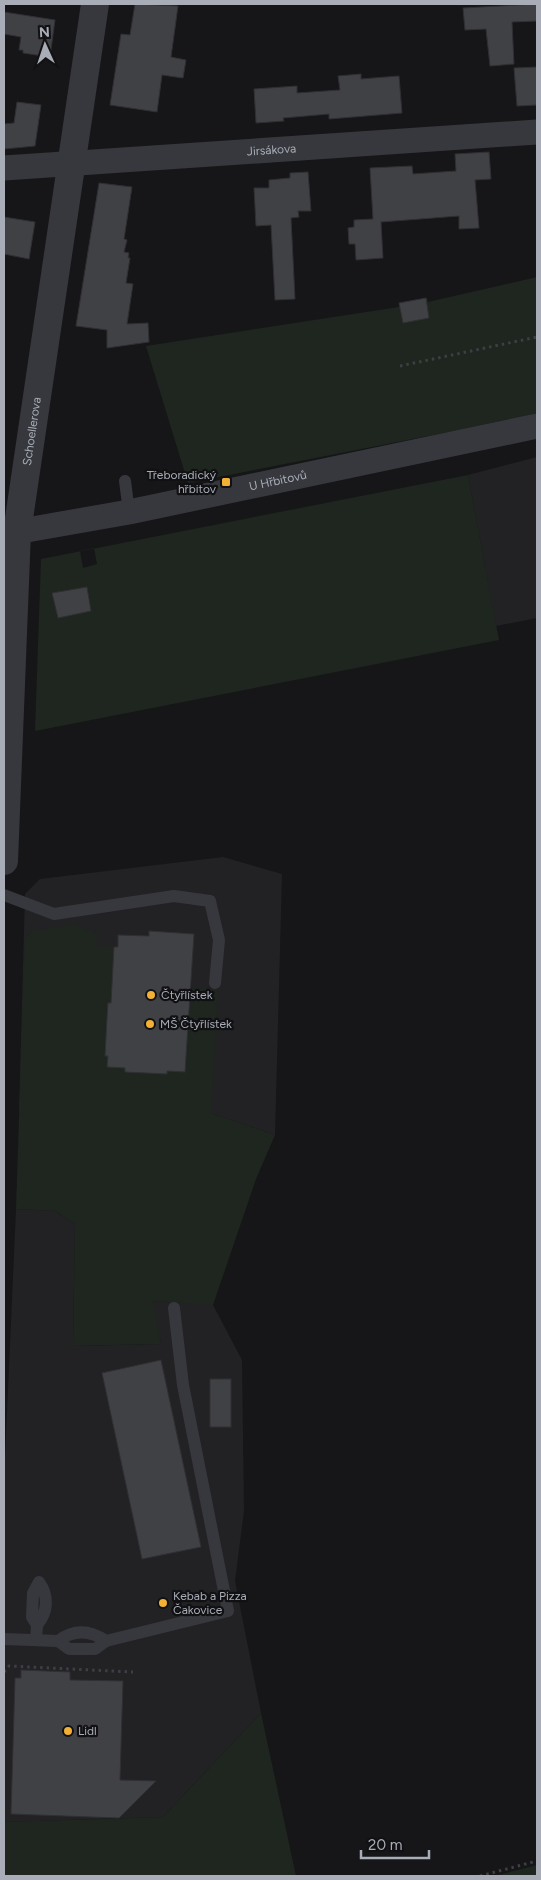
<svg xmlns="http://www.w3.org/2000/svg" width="541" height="1880" font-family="Figtree,sans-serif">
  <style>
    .built { fill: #222225 }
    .green { fill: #1e261f; fill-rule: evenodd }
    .building { fill: #404145; stroke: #303034 }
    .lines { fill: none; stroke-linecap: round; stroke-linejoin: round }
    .path { stroke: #3d3f44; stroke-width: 3; stroke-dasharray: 2.5 4; stroke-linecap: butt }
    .service { stroke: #37383d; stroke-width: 12 }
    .minor { stroke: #37383d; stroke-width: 25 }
    .tertiary { stroke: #37383d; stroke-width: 28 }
    .poi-dot { fill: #f2b134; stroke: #111113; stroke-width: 2 }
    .labels { text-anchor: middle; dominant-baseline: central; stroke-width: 4.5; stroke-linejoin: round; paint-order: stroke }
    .street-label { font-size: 12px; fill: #a8adb8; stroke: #111113 }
    .poi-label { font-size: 12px; fill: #a8adb8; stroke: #111113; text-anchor: start }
  </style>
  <rect width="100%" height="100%" fill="#161618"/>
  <g class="built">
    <polygon points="537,457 537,618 496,626 468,475"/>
    <polygon points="223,857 282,874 275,1135 211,1113 19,1111 25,894 40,879"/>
    <polygon points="16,1209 55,1211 75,1224 73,1346 161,1344 152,1301 199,1303 213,1305 242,1360 244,1511 235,1581 261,1713 163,1817 4,1822 4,1480"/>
  </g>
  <g class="green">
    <path d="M 537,277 L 537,413 L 459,430 L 188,483 L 146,346 L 399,307 L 399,303 L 427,298 L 428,302 ZM 426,298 L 429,318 L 403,323 L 399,304 Z"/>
    <path d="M 468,475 L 499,640 L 35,731 L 41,559 ZM 94,548 L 97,564 L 83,568 L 80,551 ZM 87,587 L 91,611 L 58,618 L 52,593 Z"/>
    <polygon points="74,924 97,934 96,946 114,947 111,1003 108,1003 106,1020 110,1021 108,1038 106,1038 105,1056 108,1056 107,1067 125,1068 125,1072 166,1074 167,1071 185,1072 192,988 218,989 211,1113 275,1135 256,1179 213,1305 153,1301 161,1344 73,1346 75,1224 55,1211 16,1209 25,938 32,932"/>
    <polygon points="261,1713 296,1876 4,1876 4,1822 163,1817"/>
    <polygon points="537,1865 537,1876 495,1876"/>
  </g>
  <g class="building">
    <polygon points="135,4 178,6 171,57 186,60 183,78 162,75 157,112 110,105 121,34 130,35"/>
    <polygon points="537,4 537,21 512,22 514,64 490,66 486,29 465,30 463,8"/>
    <polygon points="4,12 55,20 50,57 23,53 23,50 19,50 21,37 4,34"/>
    <polygon points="537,67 537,105 517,106 514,68"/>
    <polygon points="361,74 361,79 399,76 402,113 329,119 329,114 283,118 284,121 256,123 254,89 297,86 297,93 340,90 338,76"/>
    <polygon points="17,102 41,105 35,146 4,149 4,124 14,123"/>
    <polygon points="489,152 491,179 475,180 479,228 459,229 459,216 381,222 383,258 356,260 355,244 349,244 348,228 354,227 354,220 373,219 370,168 412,166 413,174 456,171 455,154"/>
    <polygon points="308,172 311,211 298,211 299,217 291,218 295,299 275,300 271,225 256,226 254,188 269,188 269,180 290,178 290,173"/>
    <polygon points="99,183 132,187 124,239 127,240 124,252 129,253 128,258 130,258 126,283 133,284 127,324 148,323 149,342 107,348 107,330 76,326"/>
    <polygon points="4,217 35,222 29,259 4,254"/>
    <polygon points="426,298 429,318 403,323 399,303"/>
    <polygon points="87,587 91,611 58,618 52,593"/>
    <polygon points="149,931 194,934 185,1072 167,1071 167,1074 125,1072 125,1068 107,1067 108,1056 105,1056 107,1018 108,1003 111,1003 114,947 118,947 118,935 149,936"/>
    <polygon points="161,1360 201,1547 142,1559 102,1373"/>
    <rect x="210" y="1379" width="21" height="48"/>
    <polygon points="21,1670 70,1672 70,1680 123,1681 120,1780 156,1781 119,1818 11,1814 15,1678 21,1678"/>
  </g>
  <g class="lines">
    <g class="path">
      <polyline points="400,366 537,337"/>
      <polyline points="4,1672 9,1666 133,1672"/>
      <polyline points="480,1876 537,1861"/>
    </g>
    <g class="service">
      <polyline points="125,481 129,512"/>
      <polyline points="4,895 54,914 174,896 210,901 219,940 215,983"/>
      <polyline points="4,1639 58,1641 69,1649 95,1649 106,1641 228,1611 183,1385 174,1308"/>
      <path d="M 36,1640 L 37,1625 L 32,1617 L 33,1593 L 39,1582 C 49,1596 48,1612 37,1625"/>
      <path d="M 58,1641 C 74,1629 90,1630 106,1641"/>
    </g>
    <g class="minor">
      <path id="s1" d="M 4,168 L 537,132"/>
      <path id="s2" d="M 4,534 L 129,512 L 537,426"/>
    </g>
    <path class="tertiary" id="s3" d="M 4,861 L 17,532 L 95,4"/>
  </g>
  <g class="poi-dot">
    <rect x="221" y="477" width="10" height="10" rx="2.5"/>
    <circle cx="151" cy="995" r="5"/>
    <circle cx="150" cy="1024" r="5"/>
    <circle cx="163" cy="1603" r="5"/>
    <circle cx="68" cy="1731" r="5"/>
  </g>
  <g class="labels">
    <g class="street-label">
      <text stroke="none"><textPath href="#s1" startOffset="268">Jirsákova</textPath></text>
      <text stroke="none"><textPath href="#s3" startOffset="431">Schoellerova</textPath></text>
      <text stroke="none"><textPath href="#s2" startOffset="279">U Hřbitovů</textPath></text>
    </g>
    <g class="poi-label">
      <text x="216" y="475" text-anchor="end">Třeboradický<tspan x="216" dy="14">hřbitov</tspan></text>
      <text x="161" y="995">Čtyřlístek</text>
      <text x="160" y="1024">MŠ Čtyřlístek</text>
      <text x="173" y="1596">Kebab a Pizza<tspan x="173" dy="14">Čakovice</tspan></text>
      <text x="78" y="1731">Lidl</text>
    </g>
  </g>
  <rect width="541" height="1880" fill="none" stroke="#a8adb8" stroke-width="10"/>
  <g transform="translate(45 45) rotate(357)" stroke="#111113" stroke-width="4" paint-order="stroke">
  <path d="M0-4L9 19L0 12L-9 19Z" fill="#a8adb8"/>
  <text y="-8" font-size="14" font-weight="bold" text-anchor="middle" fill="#a8adb8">N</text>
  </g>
  <path d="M361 1850v8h68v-8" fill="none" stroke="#a8adb8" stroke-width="2.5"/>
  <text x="368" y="1850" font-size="15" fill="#a8adb8" stroke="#111113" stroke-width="4" paint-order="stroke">20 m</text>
</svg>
